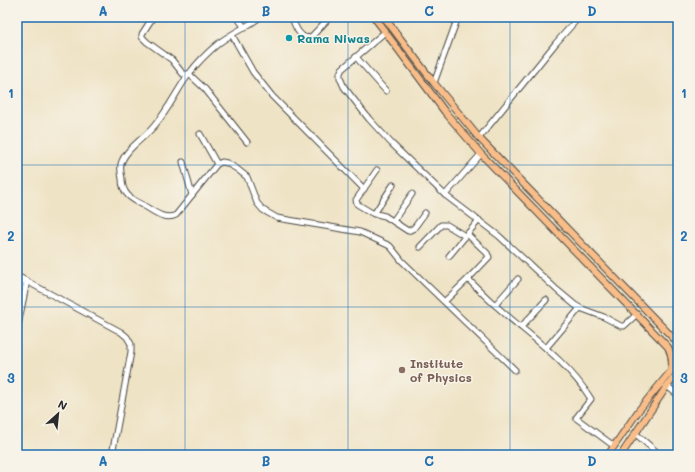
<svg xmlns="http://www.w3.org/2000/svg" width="695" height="472" font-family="Mali,sans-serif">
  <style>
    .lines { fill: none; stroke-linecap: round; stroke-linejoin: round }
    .minor-casing { stroke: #484742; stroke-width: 7 }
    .major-casing { stroke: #484742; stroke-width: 8 }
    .minor { stroke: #fff; stroke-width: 5 }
    .major { stroke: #f8bd89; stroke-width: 6 }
    .grid { fill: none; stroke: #1f6fb2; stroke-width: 1; stroke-opacity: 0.55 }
    .culture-dot { fill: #0f9aa8; stroke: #f7f3e8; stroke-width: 1.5 }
    .education-dot { fill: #8d6e63; stroke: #f7f3e8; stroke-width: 1.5 }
    .labels { text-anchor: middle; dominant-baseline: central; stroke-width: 3; stroke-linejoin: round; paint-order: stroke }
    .culture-label { font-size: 12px; font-weight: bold; fill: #0d838f; stroke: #f7f3e8; text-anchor: start }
    .education-label { font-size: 12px; font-weight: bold; fill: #785e54; stroke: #f7f3e8; text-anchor: start }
    .neatline { fill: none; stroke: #1f6fb2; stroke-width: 1.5 }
    .grid-label { font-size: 13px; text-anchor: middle; font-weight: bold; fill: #1f6fb2 }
  </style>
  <rect width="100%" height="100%" fill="#f7f3e8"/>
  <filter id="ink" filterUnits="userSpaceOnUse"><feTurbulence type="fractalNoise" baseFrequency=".025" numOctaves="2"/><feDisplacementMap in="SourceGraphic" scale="8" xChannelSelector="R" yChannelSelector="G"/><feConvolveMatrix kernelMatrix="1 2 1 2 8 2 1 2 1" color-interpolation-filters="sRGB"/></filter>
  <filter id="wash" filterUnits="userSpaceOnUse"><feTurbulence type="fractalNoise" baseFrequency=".012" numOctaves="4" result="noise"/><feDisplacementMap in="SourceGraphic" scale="16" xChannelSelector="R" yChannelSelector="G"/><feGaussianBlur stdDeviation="0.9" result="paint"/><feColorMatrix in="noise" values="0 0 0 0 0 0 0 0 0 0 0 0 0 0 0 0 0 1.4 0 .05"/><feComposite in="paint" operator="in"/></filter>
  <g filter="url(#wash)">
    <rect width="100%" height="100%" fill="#efe3c5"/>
  </g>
  <g filter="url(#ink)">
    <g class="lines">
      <g class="minor-casing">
        <g id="minor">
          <polyline points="153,17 142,34 142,37 147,42 172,60 183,74 189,74 205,89 247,142"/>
          <polyline points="237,17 245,28"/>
          <path d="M 260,17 C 247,27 232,33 219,43 C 208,52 197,63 189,74 C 177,90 169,109 155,125 C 146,137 125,149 121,164 C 120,168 121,174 122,179 C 122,194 131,199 143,205 C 153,211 165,221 176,215 L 217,164 L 222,162 L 227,163 L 237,169 L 247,177 L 257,203 L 263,210 L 277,218 L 360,232 L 390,246 L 402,261 L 515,370"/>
          <path d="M 292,17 C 294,25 299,37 308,38 L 312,36 L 330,17"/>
          <polyline points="385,32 342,69 340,73 340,78 344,87 369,119 392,144 445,195 499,236 557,290 575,305 580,308 604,317 621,326 624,326 637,314"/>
          <polyline points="232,35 253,72 272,96 364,189"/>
          <polyline points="356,57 386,91"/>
          <polyline points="434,83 458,17"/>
          <polyline points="200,134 217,164"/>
          <polyline points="479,138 556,43 579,17"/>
          <polyline points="183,162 192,195"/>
          <polyline points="377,170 356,200 357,204 372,213 385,216 408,231 414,228 425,213"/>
          <polyline points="445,195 481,154"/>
          <polyline points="374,214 393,185"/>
          <polyline points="393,221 412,194"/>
          <polyline points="420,247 441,225 447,225 465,236"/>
          <polyline points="449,256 479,220"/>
          <polyline points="17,276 121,332 127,337 131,344 131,352 112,455"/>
          <path d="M 468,279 C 477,288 486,297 495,305 C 528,335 567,360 591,399 L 576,418 L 614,446"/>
          <polyline points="445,301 468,279 489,257 487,253 467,234"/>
          <polyline points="17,304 22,279"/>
          <polyline points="495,305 518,279"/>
          <polyline points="521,327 546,300"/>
          <polyline points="17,330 27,281"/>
          <polyline points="546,348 580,308"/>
          <polyline points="667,386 678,395"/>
          <polyline points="636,434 660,455"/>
        </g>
      </g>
      <g class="major-casing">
        <g id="major">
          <path d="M 374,17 L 445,112 L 481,154 L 668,347 C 672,355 673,362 671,371 L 639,410 L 608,455"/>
          <polyline points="384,17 434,83 479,138 678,343"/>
          <polyline points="621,455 667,386 678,373"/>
        </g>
      </g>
      <use href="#minor" class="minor"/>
      <use href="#major" class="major"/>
    </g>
  </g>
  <path class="grid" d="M 185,17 L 185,455M 348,17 L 348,455M 510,17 L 510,455M 17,165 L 678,165M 17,307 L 678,307"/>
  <circle class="culture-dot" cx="289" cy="38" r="4"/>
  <circle class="education-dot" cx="402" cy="370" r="4"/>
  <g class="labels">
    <g class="culture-label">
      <text x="297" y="38">Rama Niwas</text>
    </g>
    <g class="education-label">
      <text x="410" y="363">Institute<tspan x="410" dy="14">of Physics</tspan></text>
    </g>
  </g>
  <rect width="695" height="472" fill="none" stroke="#f7f3e8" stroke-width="44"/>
  <g transform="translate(58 414) rotate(27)" stroke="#f7f3e8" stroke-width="3" paint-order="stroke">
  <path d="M0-3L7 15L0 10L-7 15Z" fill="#2b2b2b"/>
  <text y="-6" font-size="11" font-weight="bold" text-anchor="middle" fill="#2b2b2b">N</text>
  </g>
  <rect x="22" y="22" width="651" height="428" class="neatline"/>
  <g class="grid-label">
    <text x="103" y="16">A</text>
    <text x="266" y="16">B</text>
    <text x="429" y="16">C</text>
    <text x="592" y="16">D</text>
    <text x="11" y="98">1</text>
    <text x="684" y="98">1</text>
    <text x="11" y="241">2</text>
    <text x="684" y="241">2</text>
    <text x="11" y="383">3</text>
    <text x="684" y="383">3</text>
    <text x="103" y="466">A</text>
    <text x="266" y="466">B</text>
    <text x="429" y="466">C</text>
    <text x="592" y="466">D</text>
  </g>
</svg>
